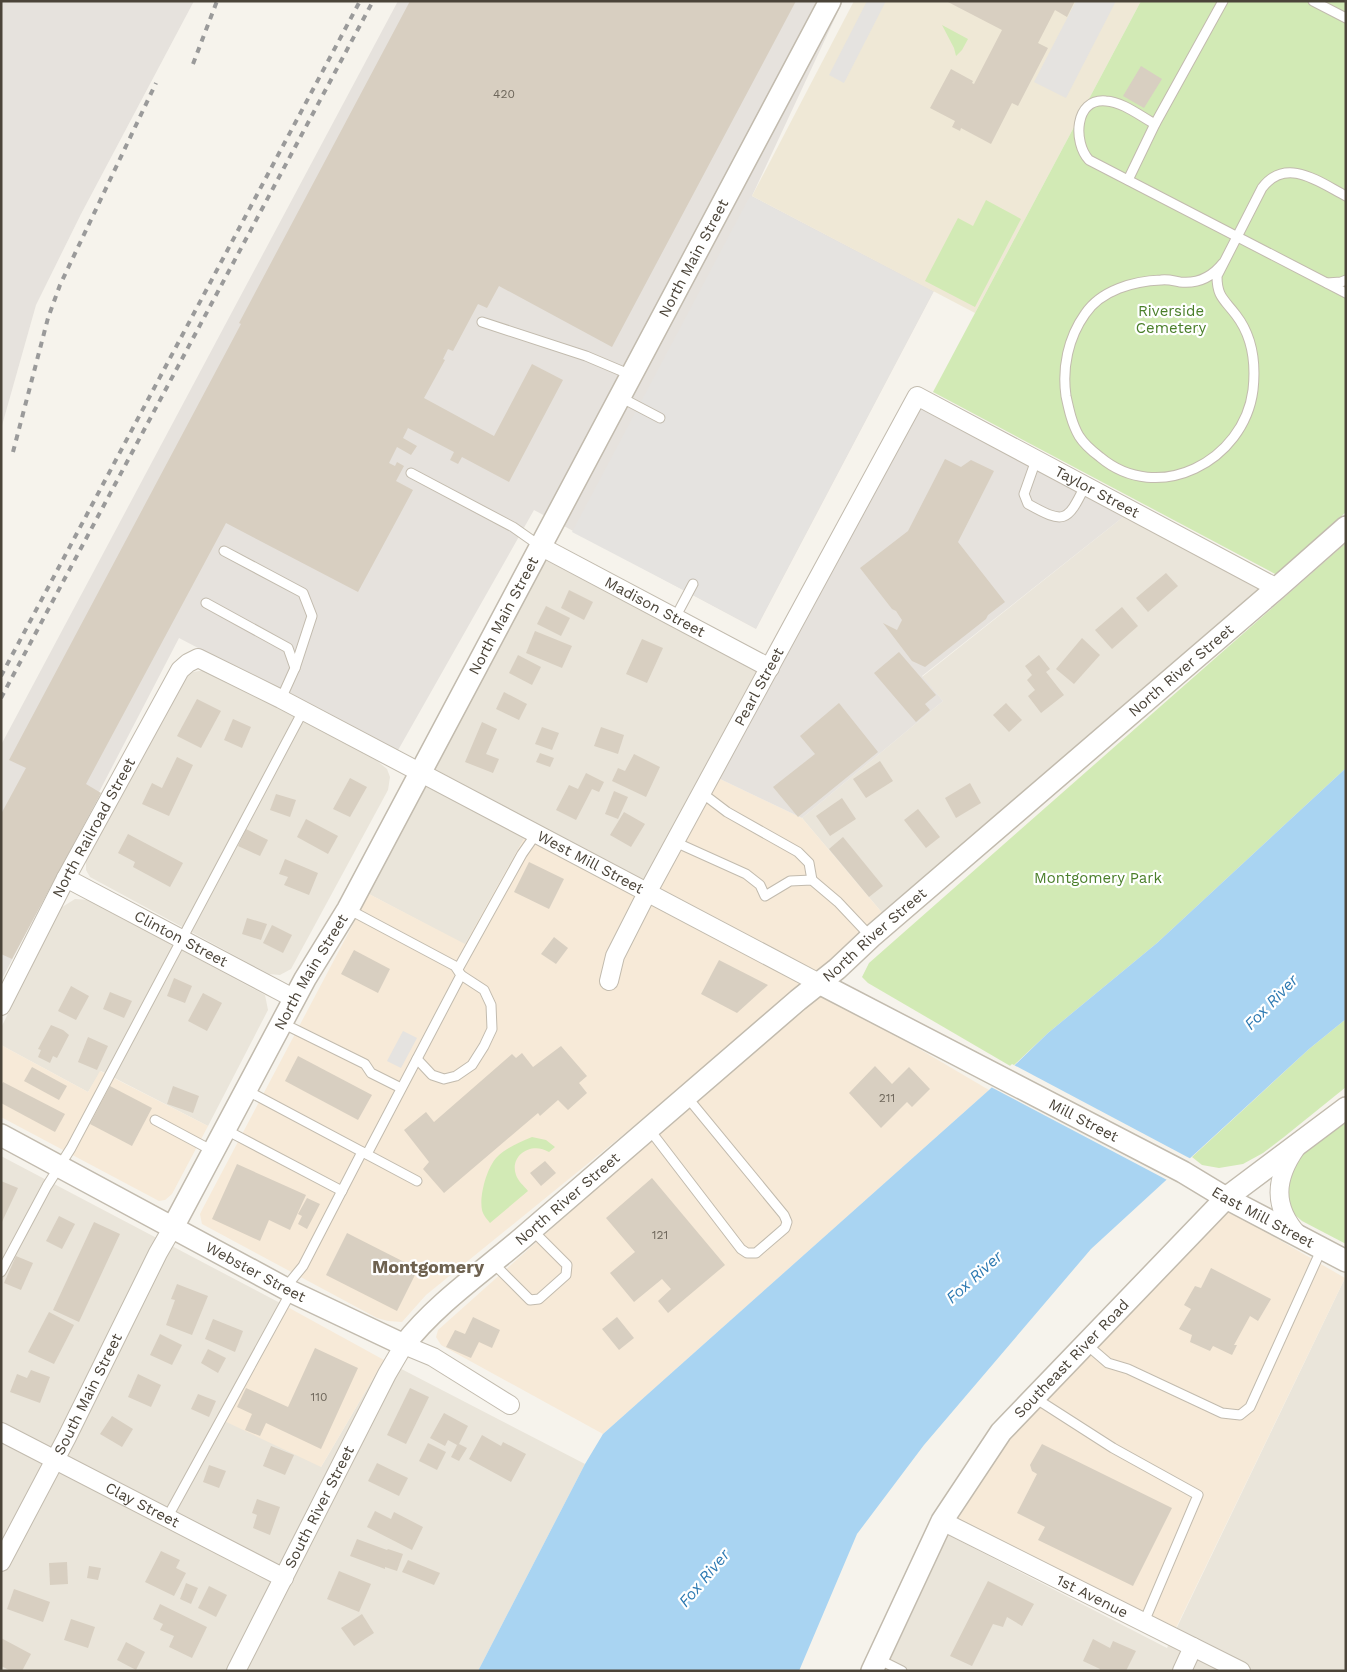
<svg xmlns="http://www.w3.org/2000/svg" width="1347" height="1672" font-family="'Work Sans',sans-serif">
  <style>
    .residential { fill: #eae5da }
    .commercial { fill: #f7ead8 }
    .industrial { fill: #e6e2dd }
    .education { fill: #efe8d6 }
    .green { fill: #d2eab5 }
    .parking { fill: #e5e3e0 }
    .water { fill: #a9d4f2 }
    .pier { fill: #f6f3ec }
    .building { fill: #d8cfc1 }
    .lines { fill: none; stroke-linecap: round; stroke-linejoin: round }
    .service-casing { stroke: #c2bbae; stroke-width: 11 }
    .minor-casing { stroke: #c2bbae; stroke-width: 20 }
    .tertiary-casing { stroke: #c2bbae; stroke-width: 24 }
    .service { stroke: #fff; stroke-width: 9 }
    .minor { stroke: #fff; stroke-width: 18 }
    .tertiary { stroke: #fff; stroke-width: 21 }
    .rail { stroke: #9a9a9a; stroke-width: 4; stroke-dasharray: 6 6; stroke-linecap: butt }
    .labels { text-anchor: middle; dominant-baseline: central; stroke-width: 4.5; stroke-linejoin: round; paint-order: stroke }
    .number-label { font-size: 12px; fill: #6e675b }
    .street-label { font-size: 15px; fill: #4b4439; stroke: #fff }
    .park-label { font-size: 15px; fill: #4a7f2a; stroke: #fff }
    .water-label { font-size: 16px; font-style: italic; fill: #2e7ab2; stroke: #fff }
    .quarter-label { font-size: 18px; font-weight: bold; fill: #6e6250; stroke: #fff }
  </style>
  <rect width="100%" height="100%" fill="#f6f3ec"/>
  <g class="residential">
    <polygon points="1127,514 1270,589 884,915 802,818 943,701 922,677"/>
    <polygon points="543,554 762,669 644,887 427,770"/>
    <polygon points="205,670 218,674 376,760 387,769 390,777 388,790 291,969 280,975 269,974 90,877 86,870 86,860 182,681 193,672"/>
    <polygon points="422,780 526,835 465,945 369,894"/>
    <polygon points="75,899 89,900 265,995 268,1010 208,1126 101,1071 88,1092 1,1045 1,1028 59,909"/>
    <polygon points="1,1156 282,1304 321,1467 384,1360 585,1464 478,1671 1,1671"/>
    <polygon points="1345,1278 1346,1671 885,1671 948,1535 1167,1648"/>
  </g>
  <g class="commercial">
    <polygon points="716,777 802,818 884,915 816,978 655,893"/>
    <polygon points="526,835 810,983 426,1295 402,1322 388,1321 377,1318 202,1224 200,1214 203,1208 369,894 465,944"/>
    <polygon points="819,990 989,1090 603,1434 441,1345 436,1337 438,1330"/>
    <polygon points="1,1045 88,1092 100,1071 208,1126 172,1194 165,1200 159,1201 1,1117"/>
    <polygon points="1226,1209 1345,1278 1175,1630 954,1519 1012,1429"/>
    <polygon points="282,1304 384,1360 321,1467 220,1419"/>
  </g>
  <g class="industrial">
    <polygon points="1,1 194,1 81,214 36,305 1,429"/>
    <polygon points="398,1 843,1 752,196 934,291 756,629 534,510 397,752 179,638 1,981 1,745"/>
    <polygon points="920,403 1127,514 922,676 943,701 802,818 716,777"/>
  </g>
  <polygon class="education" points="854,1 1141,1 975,313 752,196"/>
  <g class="green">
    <polygon points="1141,1 1346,1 1346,512 1277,575 933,392"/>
    <polygon points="942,25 968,39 962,50 956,56 954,48"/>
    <polygon points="986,200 1021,219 975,307 925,281 958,218 973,226"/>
    <polygon points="1346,543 1346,768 1157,943 1048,1033 1012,1067 868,983 862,977 869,963"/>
    <polygon points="1346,1019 1346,1087 1284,1137 1263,1153 1243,1164 1219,1168 1202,1165 1192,1157 1309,1049"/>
    <polygon points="1346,1116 1346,1244 1302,1221 1294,1214 1287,1198 1290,1174 1296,1164 1305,1152"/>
    <path d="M 532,1137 L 546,1140 L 555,1147 L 549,1152 C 532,1141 509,1155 516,1175 C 518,1181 524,1186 528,1191 L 490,1223 C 487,1219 483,1215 482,1210 C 479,1196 487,1167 497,1157 C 506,1148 520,1142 532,1137 Z"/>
  </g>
  <g class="parking">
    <polygon points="867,1 886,1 844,83 829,75"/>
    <polygon points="1076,1 1116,1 1066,98 1034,82"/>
    <polygon points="750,196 933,292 756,628 572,532"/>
    <polygon points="403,1031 417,1038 401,1068 387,1061"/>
  </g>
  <polygon class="water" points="1346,768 1346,1019 1309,1049 1091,1249 924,1445 857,1534 799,1671 478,1671 585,1464 603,1434 989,1090 1048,1033 1157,943"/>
  <polygon class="pier" points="1012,1064 1193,1160 1169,1181 989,1086"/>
  <g class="building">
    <polygon points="410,1 796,1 612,347 499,286 487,308 478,304 453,351 448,349 443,359 445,360 424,398 494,436 532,364 563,380 509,482 462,457 458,464 450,460 454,452 408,428 403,438 417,446 411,455 397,447 389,463 395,466 397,462 404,466 396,481 413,490 358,592 226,523 86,784 101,793 12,959 1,954 1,814 26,768 9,760 241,324 239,323"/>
    <polygon points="946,1 1075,1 1067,17 1055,10 1038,43 1048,48 1018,106 1012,103 991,144 961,128 960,131 952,127 955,121 930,108 951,69 973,81 972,83 974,84 1002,30"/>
    <polygon points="1141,66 1162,79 1144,108 1123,96"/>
    <polygon points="945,459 961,467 971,460 994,471 958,542 1005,602 988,615 986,619 925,667 912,661 883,623 897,630 902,620 896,611 892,609 860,568 908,531"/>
    <polygon points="1166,573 1178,586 1148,612 1136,598"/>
    <polygon points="569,590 593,602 584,620 561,608"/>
    <polygon points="546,606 570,618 561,636 537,624"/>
    <polygon points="1122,607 1138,626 1112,649 1095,630"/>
    <polygon points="535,631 572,646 562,668 526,653"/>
    <polygon points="1082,638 1100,655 1074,684 1056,669"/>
    <polygon points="642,639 663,648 647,683 626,674"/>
    <polygon points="899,652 936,695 925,704 930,710 916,722 874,673"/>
    <polygon points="518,655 541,667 532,685 509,673"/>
    <polygon points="1039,655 1050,669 1046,672 1064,695 1041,713 1028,696 1035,690 1027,680 1032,675 1025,666"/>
    <polygon points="504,692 527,704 519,720 496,709"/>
    <polygon points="197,699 221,711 201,748 177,736"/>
    <polygon points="839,703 878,752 798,817 773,787 815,754 800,736"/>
    <polygon points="1006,703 1022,720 1009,732 993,715"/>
    <polygon points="233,719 251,727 242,748 224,740"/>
    <polygon points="482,722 497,729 486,754 499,759 493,773 465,762"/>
    <polygon points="542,727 559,733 552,750 535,744"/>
    <polygon points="601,727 624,735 618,754 594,746"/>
    <polygon points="540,753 554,758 550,767 536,762"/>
    <polygon points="634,754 660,767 646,797 612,781 618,768 625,771"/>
    <polygon points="177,757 193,765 169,816 142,804 152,783 162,788"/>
    <polygon points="880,761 893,781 866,798 853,779"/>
    <polygon points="586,773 604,782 599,792 592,789 576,820 556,810 569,785 578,789"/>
    <polygon points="350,778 367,787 350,817 333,809"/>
    <polygon points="970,783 981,803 956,818 945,798"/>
    <polygon points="614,791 628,797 618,819 605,814"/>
    <polygon points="276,794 296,800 290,817 270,810"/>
    <polygon points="842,798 856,819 830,836 816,816"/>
    <polygon points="918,809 940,837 926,848 904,820"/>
    <polygon points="624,812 645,824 631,847 610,835"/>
    <polygon points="306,819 338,836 328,854 297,837"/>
    <polygon points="246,829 268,840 260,856 238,846"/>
    <polygon points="128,834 183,863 170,887 133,867 135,862 118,853"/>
    <polygon points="843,837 883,886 869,897 829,849"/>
    <polygon points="285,859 318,873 309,895 284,885 288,877 279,874"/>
    <polygon points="529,862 564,879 549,909 514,892"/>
    <polygon points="247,918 267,924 261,940 242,934"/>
    <polygon points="272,925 292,935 283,953 263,943"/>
    <polygon points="554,937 568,948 556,964 541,954"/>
    <polygon points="354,950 390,969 378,993 341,974"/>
    <polygon points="719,960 768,985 737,1013 701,994"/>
    <polygon points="174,978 192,986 185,1003 167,996"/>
    <polygon points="71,986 89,996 76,1020 58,1011"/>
    <polygon points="110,992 132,1001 124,1018 103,1009"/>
    <polygon points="203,993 222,1003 207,1031 188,1021"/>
    <polygon points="51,1025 63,1030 69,1035 57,1058 53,1056 50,1063 38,1057 41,1050 38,1049"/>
    <polygon points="88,1037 108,1046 97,1070 78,1062"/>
    <polygon points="561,1046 587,1076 579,1083 587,1093 568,1110 558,1100 540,1116 538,1113 444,1193 423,1169 429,1162 404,1130 426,1112 434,1122 512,1054 516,1058 522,1053 533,1067"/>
    <polygon points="298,1056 372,1095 358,1120 285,1081"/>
    <polygon points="875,1066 892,1084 909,1067 930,1089 912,1107 907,1102 881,1128 849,1093"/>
    <polygon points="32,1067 67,1086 59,1100 24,1081"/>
    <polygon points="3,1082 65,1114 55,1132 1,1103 1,1086"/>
    <polygon points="110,1086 152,1108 132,1146 90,1124"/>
    <polygon points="173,1086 199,1096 193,1113 167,1104"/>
    <polygon points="545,1161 556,1173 541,1186 530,1173"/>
    <polygon points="237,1164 306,1195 290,1230 269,1220 260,1241 212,1219"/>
    <polygon points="652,1178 725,1265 668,1313 658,1301 671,1289 662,1279 634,1302 610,1273 635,1252 606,1218"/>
    <polygon points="1,1181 18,1188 1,1224"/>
    <polygon points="307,1198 320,1204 307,1229 298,1224 302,1216 298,1214"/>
    <polygon points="59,1216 75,1224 62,1249 46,1241"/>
    <polygon points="94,1222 120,1234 79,1322 53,1310"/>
    <polygon points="347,1233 418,1269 397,1311 326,1275"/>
    <polygon points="16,1256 33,1263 21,1290 4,1283"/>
    <polygon points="1211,1268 1271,1299 1258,1321 1250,1316 1234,1345 1237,1345 1232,1355 1213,1346 1210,1351 1190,1342 1192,1335 1179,1329 1191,1309 1184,1305 1195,1286 1201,1288"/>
    <polygon points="177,1284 208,1296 192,1335 166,1325 175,1300 171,1299"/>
    <polygon points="49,1312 74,1325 54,1364 28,1352"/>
    <polygon points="473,1317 500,1330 492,1348 479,1342 471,1358 446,1347 455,1330 465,1334"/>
    <polygon points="617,1317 634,1338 619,1350 602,1329"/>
    <polygon points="213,1319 243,1331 235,1352 205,1339"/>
    <polygon points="160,1334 182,1345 172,1365 150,1355"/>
    <polygon points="315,1348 358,1368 321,1449 266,1423 260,1436 245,1430 252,1414 237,1407 246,1388 288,1407"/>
    <polygon points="208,1349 226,1358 218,1373 201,1363"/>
    <polygon points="31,1370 50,1377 40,1403 10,1392 17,1374 27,1378"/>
    <polygon points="138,1374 161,1385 151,1407 128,1397"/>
    <polygon points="410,1388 429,1397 406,1444 387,1435"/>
    <polygon points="198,1394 216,1401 209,1417 191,1409"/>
    <polygon points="444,1413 468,1426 459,1444 467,1448 459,1461 451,1457 457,1445 448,1440 445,1446 430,1438"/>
    <polygon points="112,1416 133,1429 122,1447 100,1434"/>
    <polygon points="482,1435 501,1446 503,1442 526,1454 511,1482 469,1459"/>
    <polygon points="428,1443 446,1452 437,1470 419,1461"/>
    <polygon points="1042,1444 1172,1508 1133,1586 1038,1540 1045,1527 1017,1513 1037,1474 1032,1471 1030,1465"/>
    <polygon points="271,1446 294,1455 285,1475 263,1466"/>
    <polygon points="377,1463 408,1478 399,1496 368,1481"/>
    <polygon points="209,1465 226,1471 219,1488 203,1482"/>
    <polygon points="257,1499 280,1507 270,1535 253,1528 257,1515 252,1513"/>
    <polygon points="375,1511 391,1519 394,1512 423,1527 412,1550 367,1527"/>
    <polygon points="357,1539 387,1550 388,1549 403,1554 397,1571 385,1567 385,1569 350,1556"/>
    <polygon points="161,1551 180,1560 176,1568 186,1573 174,1596 145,1582"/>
    <polygon points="408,1560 440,1573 434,1585 402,1572"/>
    <polygon points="67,1562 68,1584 50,1585 49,1563"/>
    <polygon points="89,1566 101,1568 98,1580 87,1578"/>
    <polygon points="339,1571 371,1584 359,1612 327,1599"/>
    <polygon points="988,1581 1034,1604 1022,1626 1007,1617 1003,1627 993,1624 972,1666 950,1656"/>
    <polygon points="186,1583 198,1588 191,1604 180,1599"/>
    <polygon points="209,1586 227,1595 216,1617 198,1608"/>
    <polygon points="14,1589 50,1602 43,1622 7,1609"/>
    <polygon points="160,1604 207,1627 192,1658 169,1647 174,1636 160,1630 163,1624 153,1619"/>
    <polygon points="362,1614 374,1633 354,1646 341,1628"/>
    <polygon points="71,1619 95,1627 88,1648 64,1640"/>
    <polygon points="1,1638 31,1654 22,1671 11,1671 1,1666"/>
    <polygon points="1093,1639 1110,1648 1113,1641 1136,1651 1126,1671 1099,1671 1100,1669 1083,1661"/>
    <polygon points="126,1642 145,1652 136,1670 117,1660"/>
  </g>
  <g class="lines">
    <g class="service-casing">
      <g id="service">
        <polyline points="1313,1 1346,18"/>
        <path d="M 1155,124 C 1140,116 1123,102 1106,101 C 1074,98 1073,143 1089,160 L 1346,293"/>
        <polyline points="1128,180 1155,124 1223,1"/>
        <path d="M 1223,263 C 1212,277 1198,284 1180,282 C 1174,281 1168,279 1161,280 C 1134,281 1101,290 1085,314 C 1068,338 1062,368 1066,396 C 1069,410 1072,424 1079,436 C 1084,444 1092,451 1100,457 C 1158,506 1244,461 1253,390 C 1256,363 1253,337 1236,315 C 1224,299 1217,297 1217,276 L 1262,188 C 1286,156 1319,182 1346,196"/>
        <polyline points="1327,283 1341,282 1346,280"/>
        <polyline points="482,322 586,356 631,375"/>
        <polyline points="620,397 660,418"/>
        <path d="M 1036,460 L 1024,494 L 1028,504 C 1064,524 1067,523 1085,486"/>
        <polyline points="411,473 513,527 540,546"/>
        <polyline points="224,551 303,593 312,616 295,668"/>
        <polyline points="206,603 288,648 295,668 281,699"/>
        <polyline points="675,618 693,584"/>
        <polyline points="702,793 727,812 798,852 809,863 812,880"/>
        <polyline points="675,842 746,874 760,885 765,896 790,881 812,880 838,902 871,937"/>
        <polyline points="348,909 455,966 461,975 367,1154"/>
        <polyline points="458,969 522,854 536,834"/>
        <polyline points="282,1023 365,1064 371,1073 401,1088"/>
        <polyline points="417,1059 432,1075 444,1079 456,1076 472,1065 484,1046 492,1029 491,1005 484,990 461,975"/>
        <polyline points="246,1090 417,1181"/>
        <polyline points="155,1120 213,1151"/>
        <polyline points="649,1129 741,1249 747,1253 756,1253 785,1228 787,1222 784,1215 687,1097"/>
        <polyline points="226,1130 342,1191"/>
        <polyline points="493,1263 530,1300 539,1299 566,1275 567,1265 532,1230"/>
        <polyline points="1,1272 47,1186 71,1148 303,711"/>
        <polyline points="285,1288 303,1266 362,1152"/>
        <polyline points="1086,1344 1108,1363 1128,1369 1222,1413 1240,1415 1250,1407 1322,1248"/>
        <polyline points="1035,1398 1113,1448 1198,1495 1144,1622"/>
        <polyline points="167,1518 291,1292"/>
        <polyline points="878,1659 902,1671"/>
      </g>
    </g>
    <g class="minor-casing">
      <g id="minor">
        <path id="s1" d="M 540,546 L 770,668"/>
        <path id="s2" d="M 66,878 L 295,999"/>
        <path id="s3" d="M 609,981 L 615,956 L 647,893 L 917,396 L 1277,588"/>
        <path id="s4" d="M 1,1006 L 66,878 L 180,670 L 188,663 L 198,658 L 281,699 L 819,983"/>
        <path d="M 1296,1148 C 1275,1178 1272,1206 1298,1235"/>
        <path id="s5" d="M 1,1432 L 284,1578"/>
        <path id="s6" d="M 942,1521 L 1241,1671"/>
        <path id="s7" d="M 1,1562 L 67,1437 L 158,1253 L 173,1227"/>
        <path id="s8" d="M 236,1671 L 387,1374 L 404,1345 L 433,1357 L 510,1405"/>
        <polyline points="1182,1671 1193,1647"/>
      </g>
    </g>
    <g class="tertiary-casing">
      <g id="tertiary">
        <path id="s9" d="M 819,983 L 1183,1172 L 1226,1198 L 1346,1261"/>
        <path id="s10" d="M 1,1135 L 292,1292 L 404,1345 C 437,1302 487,1269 528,1233 C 618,1155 708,1078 798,1000 L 837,969 L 871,937 L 1277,588 L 1346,527"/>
        <path id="s11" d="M 173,1227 L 305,979 L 348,909 L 830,1"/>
        <path id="s12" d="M 872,1671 L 942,1521 L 1001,1432 L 1226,1198 L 1346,1108"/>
      </g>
    </g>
    <use href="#service" class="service"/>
    <use href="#minor" class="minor"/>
    <use href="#tertiary" class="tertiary"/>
    <g class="rail">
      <polyline points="193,64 217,1"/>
      <polyline points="13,452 48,318 60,285 156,83"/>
      <polyline points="1,676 360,1"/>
      <polyline points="1,698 373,1"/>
    </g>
  </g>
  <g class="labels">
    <g class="number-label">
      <text x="504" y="94">420</text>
      <text x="887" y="1098">211</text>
      <text x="660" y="1235">121</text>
      <text x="319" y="1397">110</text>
    </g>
    <g class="street-label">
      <text stroke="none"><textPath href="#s11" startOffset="1100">North Main Street</textPath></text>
      <text stroke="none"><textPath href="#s3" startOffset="866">Taylor Street</textPath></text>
      <text stroke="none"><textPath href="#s1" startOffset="130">Madison Street</textPath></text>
      <text stroke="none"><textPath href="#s11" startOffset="695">North Main Street</textPath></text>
      <text stroke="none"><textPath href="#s10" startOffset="1484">North River Street</textPath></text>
      <text stroke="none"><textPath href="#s3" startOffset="331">Pearl Street</textPath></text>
      <text stroke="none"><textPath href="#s4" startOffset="201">North Railroad Street</textPath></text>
      <text stroke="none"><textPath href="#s4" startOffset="845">West Mill Street</textPath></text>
      <text stroke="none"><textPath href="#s10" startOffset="1079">North River Street</textPath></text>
      <text stroke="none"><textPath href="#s2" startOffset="130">Clinton Street</textPath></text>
      <text stroke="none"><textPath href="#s11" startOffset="290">North Main Street</textPath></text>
      <text stroke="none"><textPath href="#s9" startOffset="298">Mill Street</textPath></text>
      <text stroke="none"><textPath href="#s10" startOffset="674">North River Street</textPath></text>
      <text stroke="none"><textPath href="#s9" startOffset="502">East Mill Street</textPath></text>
      <text stroke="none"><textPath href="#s10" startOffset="289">Webster Street</textPath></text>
      <text stroke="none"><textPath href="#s12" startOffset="374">Southeast River Road</textPath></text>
      <text stroke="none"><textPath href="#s7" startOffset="189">South Main Street</textPath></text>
      <text stroke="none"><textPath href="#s5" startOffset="159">Clay Street</textPath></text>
      <text stroke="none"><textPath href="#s8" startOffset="184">South River Street</textPath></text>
      <text stroke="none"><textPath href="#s6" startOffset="168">1st Avenue</textPath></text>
    </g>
    <g class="park-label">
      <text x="1171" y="311">Riverside<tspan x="1171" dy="17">Cemetery</tspan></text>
      <text x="1098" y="878">Montgomery Park</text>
    </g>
    <g class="water-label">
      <text transform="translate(1271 1002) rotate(-46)">Fox River</text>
      <text transform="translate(974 1277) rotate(-42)">Fox River</text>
      <text transform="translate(704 1578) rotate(-50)">Fox River</text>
    </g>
    <g class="quarter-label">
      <text x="428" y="1266">Montgomery</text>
    </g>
  </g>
  <rect width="1347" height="1672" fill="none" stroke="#4b4439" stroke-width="5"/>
</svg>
